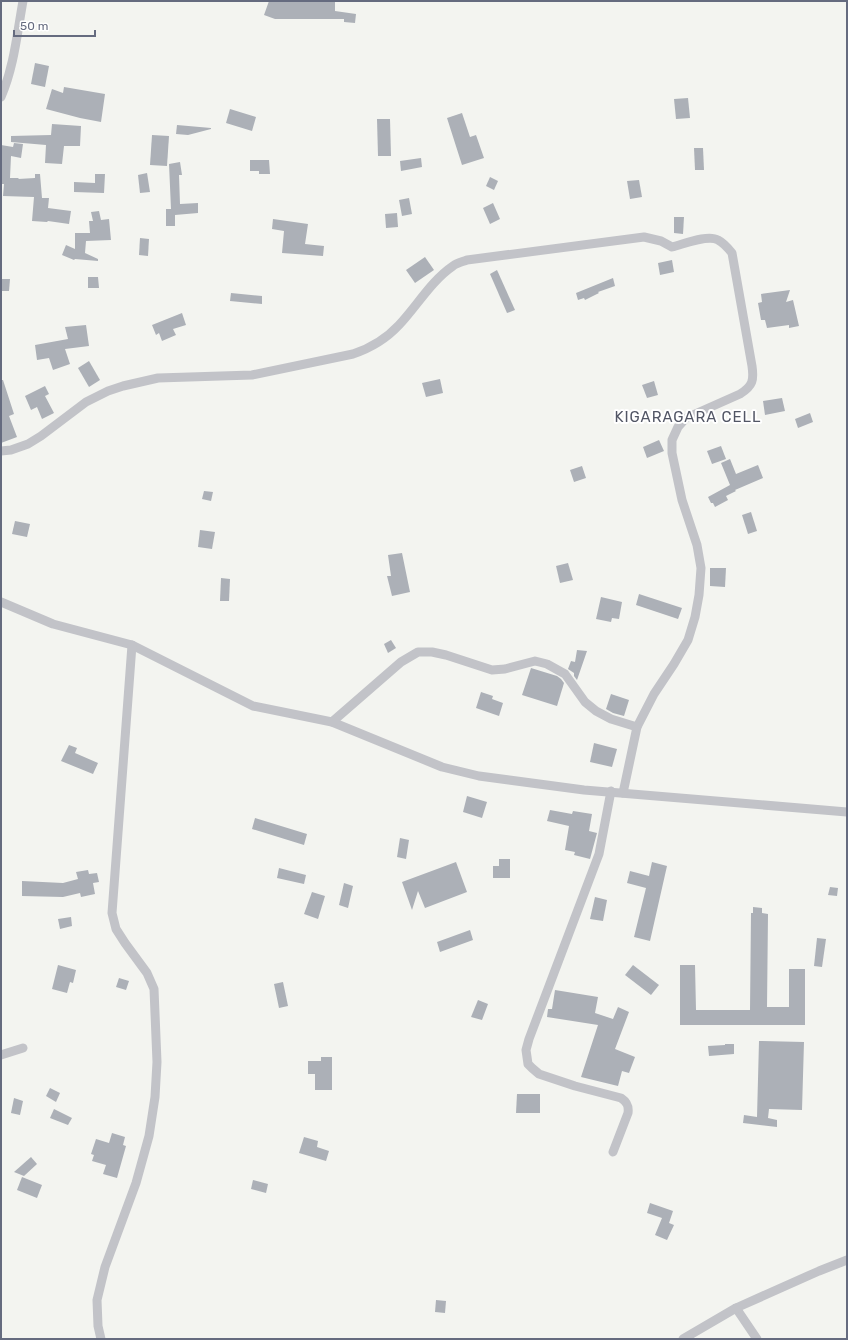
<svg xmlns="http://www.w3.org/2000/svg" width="848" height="1340" font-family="Rubik,sans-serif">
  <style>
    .building { fill: #acb0b7 }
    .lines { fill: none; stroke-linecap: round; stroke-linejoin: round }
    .street { stroke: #c2c3c8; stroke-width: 9 }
    .labels { text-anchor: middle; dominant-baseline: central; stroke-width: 4; stroke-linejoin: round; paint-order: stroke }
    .quarter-label { font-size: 15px; letter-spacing: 1px; fill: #525665; stroke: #fff }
  </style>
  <rect width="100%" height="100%" fill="#f3f4f0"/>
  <g class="building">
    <polygon points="269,1 335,1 335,11 356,14 355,23 344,22 344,19 275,19 264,15"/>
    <polygon points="35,63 49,66 45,87 31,84"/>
    <polygon points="64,87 105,94 101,122 80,118 46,109 52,89 63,93"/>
    <polygon points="688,98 690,118 676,119 674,99"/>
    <polygon points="230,109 256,117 252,131 226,123"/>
    <polygon points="462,113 470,137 476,135 484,158 462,165 447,118"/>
    <polygon points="377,119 390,119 391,156 378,156"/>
    <polygon points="52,124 81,126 80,146 64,146 62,164 45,163 46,145 11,142 11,136 51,135"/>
    <polygon points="177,125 211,128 211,129 188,135 176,134"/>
    <polygon points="152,135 169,136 167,166 150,165"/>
    <polygon points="14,143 23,144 21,158 11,156 10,178 19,178 18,179 35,178 35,174 40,174 42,198 49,198 48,208 71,211 69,224 48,221 47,222 32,221 34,197 3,196 4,184 1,184 1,145 13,147"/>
    <polygon points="694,148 703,148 704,170 695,170"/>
    <polygon points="421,158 422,167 401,171 400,161"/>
    <polygon points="250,160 269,160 270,174 259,174 259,171 250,171"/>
    <polygon points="180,162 182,175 179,175 180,204 198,203 198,213 175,215 175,226 166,226 166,209 171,209 169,164"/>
    <polygon points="147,173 150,192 140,193 138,175"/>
    <polygon points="95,174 105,174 104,193 74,192 74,182 95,183"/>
    <polygon points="490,177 498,181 494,190 486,186"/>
    <polygon points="639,180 642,197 630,199 627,181"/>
    <polygon points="409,198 412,214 402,216 399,200"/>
    <polygon points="493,203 500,219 490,224 483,208"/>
    <polygon points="99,211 101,220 109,219 111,240 86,241 85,253 98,259 98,261 75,259 74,260 62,255 66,245 75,249 75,233 90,233 89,221 93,221 91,212"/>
    <polygon points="397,213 398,227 386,228 385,214"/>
    <polygon points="674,217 684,217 683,234 674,233"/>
    <polygon points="273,219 308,224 305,244 324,246 323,256 282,253 284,231 272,229"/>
    <polygon points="140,238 149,239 148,256 139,255"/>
    <polygon points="425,257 434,270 415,283 406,270"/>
    <polygon points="672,260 674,272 660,275 658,263"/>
    <polygon points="497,270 515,310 507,313 490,274"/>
    <polygon points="88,277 98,277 99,288 88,288"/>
    <polygon points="613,278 615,286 598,292 599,293 585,300 584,298 578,300 576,293"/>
    <polygon points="1,279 10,279 9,291 1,291"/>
    <polygon points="790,290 786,302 793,300 799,326 789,328 789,325 767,328 765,320 761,320 758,303 762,302 761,294"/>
    <polygon points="231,293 262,296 262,304 230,301"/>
    <polygon points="182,313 186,325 173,329 176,335 162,341 159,333 156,335 152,325"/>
    <polygon points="86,325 89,346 65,349 70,364 53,370 49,358 37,360 35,345 68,339 65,327"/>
    <polygon points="89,361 100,380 89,387 78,368"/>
    <polygon points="440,379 443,393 426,397 422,383"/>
    <polygon points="1,380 3,380 14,414 9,416 17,437 1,443"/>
    <polygon points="654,381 658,395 647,398 642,385"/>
    <polygon points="45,386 49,394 45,396 54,413 42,419 37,407 31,410 25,396"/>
    <polygon points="782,398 785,411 765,415 763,401"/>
    <polygon points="810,413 813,422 798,428 795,419"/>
    <polygon points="659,440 664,451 647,458 643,447"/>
    <polygon points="721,446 726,459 712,464 707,451"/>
    <polygon points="730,459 736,474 758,465 763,478 735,490 736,491 726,496 728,500 715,507 713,503 711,503 708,497 730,485 721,463"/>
    <polygon points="582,466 586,478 574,482 570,470"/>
    <polygon points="204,491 213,492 211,501 202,499"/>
    <polygon points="751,512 757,531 748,534 742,515"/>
    <polygon points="15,521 30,524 27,537 12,534"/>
    <polygon points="200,530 215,532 212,549 198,547"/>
    <polygon points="402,553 410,592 392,596 387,576 391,576 388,555"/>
    <polygon points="568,563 573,580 560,583 556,566"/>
    <polygon points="710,568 726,568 725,587 710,586"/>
    <polygon points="221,578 230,579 229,601 220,601"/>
    <polygon points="639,594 682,608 678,619 636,605"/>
    <polygon points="601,597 622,602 619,619 612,618 611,622 596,619"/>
    <polygon points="391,640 396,648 388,653 384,644"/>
    <polygon points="577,650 587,651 577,680 574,676 574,673 568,669 571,661 575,662"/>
    <polygon points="531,668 557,676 561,679 564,683 557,706 522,695"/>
    <polygon points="481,692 493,696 492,699 503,703 499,716 476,708"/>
    <polygon points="611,694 629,700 624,716 613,713 606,709"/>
    <polygon points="594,743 617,749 612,767 590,762"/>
    <polygon points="69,745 77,748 75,753 98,763 93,774 61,761"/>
    <polygon points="467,796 487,802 482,818 463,812"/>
    <polygon points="550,810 572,814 573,811 592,814 589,831 597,833 590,859 574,855 575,852 565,850 569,826 547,821"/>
    <polygon points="255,818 307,834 304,845 252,829"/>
    <polygon points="400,838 409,840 406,859 397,857"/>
    <polygon points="499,859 510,859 510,878 493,878 493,866 499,866"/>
    <polygon points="456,862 467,892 425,908 418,891 412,910 402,882"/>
    <polygon points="652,862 667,866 650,941 634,937 646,888 627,883 630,871 649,876"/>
    <polygon points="279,868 306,875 304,884 277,878"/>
    <polygon points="88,870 89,874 97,873 99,882 93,883 95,894 81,897 80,893 63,897 22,896 22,881 63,883 78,879 76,872"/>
    <polygon points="344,883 353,886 348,908 339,905"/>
    <polygon points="830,887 838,888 837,896 828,895"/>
    <polygon points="312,892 325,896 318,919 304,914"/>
    <polygon points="595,897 607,900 603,921 590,919"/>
    <polygon points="753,907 762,908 762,913 768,914 767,1007 789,1007 789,969 805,969 805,1025 680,1025 680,965 695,965 696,1010 750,1010 751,913 753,913"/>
    <polygon points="71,917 72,926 60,929 58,919"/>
    <polygon points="470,930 473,940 440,952 437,942"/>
    <polygon points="817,938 826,939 822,967 814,966"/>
    <polygon points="58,965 76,970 73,983 70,982 67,993 52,989"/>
    <polygon points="633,965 659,985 651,995 625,975"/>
    <polygon points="119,978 129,981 126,990 116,987"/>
    <polygon points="283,982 288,1006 279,1008 274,984"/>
    <polygon points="555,990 598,997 595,1013 613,1019 618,1007 629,1012 615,1049 635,1057 629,1073 622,1071 618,1086 581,1077 598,1025 547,1017 548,1009 552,1009"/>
    <polygon points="478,1000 488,1004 482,1020 471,1017"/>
    <polygon points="759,1041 804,1042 802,1110 769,1109 768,1118 777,1120 777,1127 743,1123 744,1115 757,1117"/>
    <polygon points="725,1044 734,1044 734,1054 709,1056 708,1046 725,1045"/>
    <polygon points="321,1057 332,1057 332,1090 315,1090 315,1074 308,1074 308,1061 321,1061"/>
    <polygon points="50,1088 60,1093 56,1102 46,1096"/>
    <polygon points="517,1094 540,1094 540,1113 516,1113"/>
    <polygon points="14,1098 23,1101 20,1115 11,1113"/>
    <polygon points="54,1109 72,1118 68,1125 50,1118"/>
    <polygon points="112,1133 125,1137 123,1145 126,1146 117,1178 103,1174 106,1165 92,1161 94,1155 91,1154 96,1139 109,1143"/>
    <polygon points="304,1137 318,1141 317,1147 329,1151 326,1161 299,1153"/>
    <polygon points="31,1157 37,1164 24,1176 14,1172"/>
    <polygon points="22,1177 42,1185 37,1198 17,1190"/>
    <polygon points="253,1180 268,1184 266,1193 251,1189"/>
    <polygon points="650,1203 673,1211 669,1223 674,1225 667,1240 655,1235 662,1218 647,1213"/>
    <polygon points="436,1300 446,1301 445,1313 435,1312"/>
  </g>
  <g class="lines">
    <g class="street">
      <path d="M 1,97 C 14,67 17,34 23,1"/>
      <path d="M 1,451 L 11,450 L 28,444 L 41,436 L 86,402 L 108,391 L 123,386 L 158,378 L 252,375 L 353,354 C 371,348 386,339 399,325 C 417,306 431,281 453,266 C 457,263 462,262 467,260 L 644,237 L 661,241 L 672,247 C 684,244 708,234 718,240 C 724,243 728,248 732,253 L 752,366 C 754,380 753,386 740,394 L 686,418 L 678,427 L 672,440 L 672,453 L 682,500 L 697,545 L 701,568 L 699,595 L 695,617 L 688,640 L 674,664 L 654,694 L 637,727 L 623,793"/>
      <polyline points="1,602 53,624 132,645 253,706 332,722 442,767 479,776 584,790 847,812"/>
      <polyline points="332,722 401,662 418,652 432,652 446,655 492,670 505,669 535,661 547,664 565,674 585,702 596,711 611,719 637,727"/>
      <path d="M 611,791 L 599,854 L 529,1039 L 526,1050 L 528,1064 L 532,1068 L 539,1074 L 575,1086 L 621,1098 C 627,1102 629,1106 628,1113 L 613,1152"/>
      <polyline points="1,1055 23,1048"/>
      <polyline points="736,1308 757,1339"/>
      <polyline points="101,1339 98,1326 97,1300 105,1267 136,1183 149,1136 155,1097 157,1062 154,989 147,973 125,943 116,929 112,913 132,645"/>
      <polyline points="683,1339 736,1308 819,1271 847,1260"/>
    </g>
  </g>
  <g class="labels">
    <g class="quarter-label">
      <text x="688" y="417">KIGARAGARA CELL</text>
    </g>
  </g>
  <rect width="848" height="1340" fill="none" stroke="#656b7f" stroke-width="4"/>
  <path d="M14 30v6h81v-6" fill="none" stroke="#656b7f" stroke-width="2"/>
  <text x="20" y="30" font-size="12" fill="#656b7f" stroke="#ffffff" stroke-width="3" paint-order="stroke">50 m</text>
</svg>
